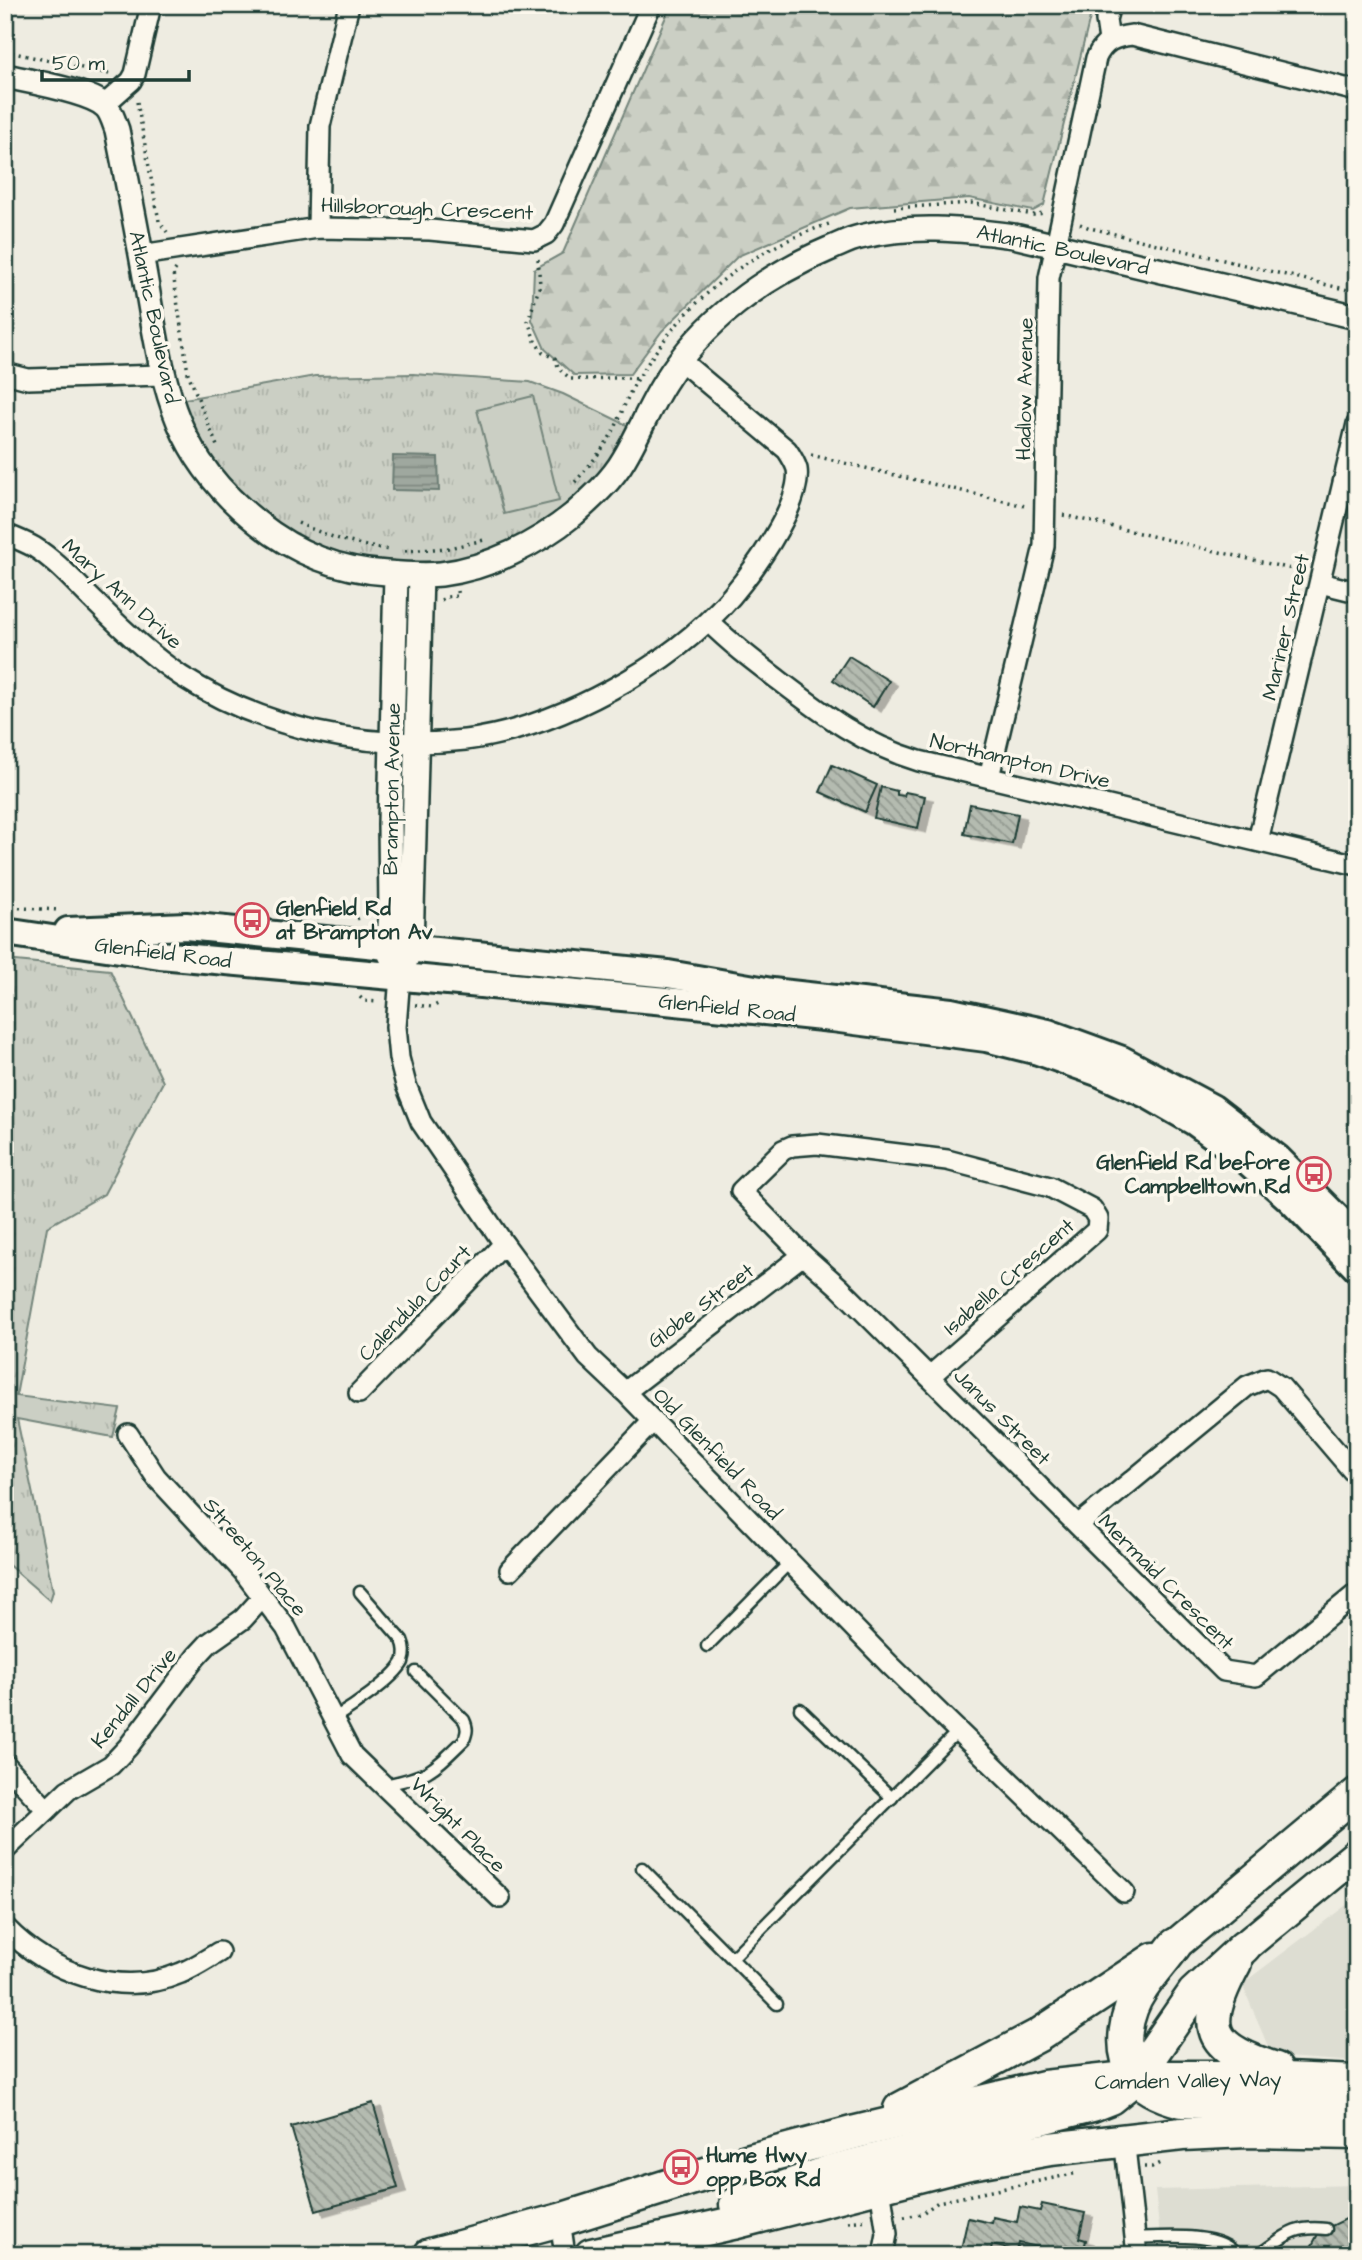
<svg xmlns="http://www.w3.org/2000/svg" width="1362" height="2260" font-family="'Architects Daughter',sans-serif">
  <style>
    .built { fill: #ddddd2 }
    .grass { fill: url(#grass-tufts); stroke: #75867c; stroke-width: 2 }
    .forest { fill: url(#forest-firs); stroke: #75867c; stroke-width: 2 }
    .garden { fill: #cbcfc4; stroke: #75867c; stroke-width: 2 }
    .water { fill: url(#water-rules); stroke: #6c7d74; stroke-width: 2 }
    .building { fill: url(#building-back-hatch); stroke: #1f3d34; stroke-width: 2; filter: url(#shadow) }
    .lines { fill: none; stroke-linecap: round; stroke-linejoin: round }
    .service-casing { stroke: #1f3d34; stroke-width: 15 }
    .minor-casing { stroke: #1f3d34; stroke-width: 24 }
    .tertiary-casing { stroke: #1f3d34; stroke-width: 28 }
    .secondary-casing { stroke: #1f3d34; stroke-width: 32 }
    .primary-casing { stroke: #1f3d34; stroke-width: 35 }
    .trunk-casing { stroke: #1f3d34; stroke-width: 37 }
    .path { stroke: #1f3d34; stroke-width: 3.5; stroke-dasharray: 2 5; stroke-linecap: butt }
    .service { stroke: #fbf7ec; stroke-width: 10 }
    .minor { stroke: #fbf7ec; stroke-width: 19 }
    .tertiary { stroke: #fbf7ec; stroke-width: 23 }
    .secondary { stroke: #fbf7ec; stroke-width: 26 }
    .primary { stroke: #fbf7ec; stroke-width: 30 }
    .trunk { stroke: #fbf7ec; stroke-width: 32 }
    .labels { text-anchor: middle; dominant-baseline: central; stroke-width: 7; stroke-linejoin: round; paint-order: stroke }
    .street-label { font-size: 21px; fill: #1f3d34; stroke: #fbf7ec }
    .poi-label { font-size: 21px; font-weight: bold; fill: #1f3d34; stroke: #fbf7ec; text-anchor: start }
  </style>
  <defs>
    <pattern id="grass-tufts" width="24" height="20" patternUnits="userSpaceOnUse" patternTransform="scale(1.75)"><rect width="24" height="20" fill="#cbcfc4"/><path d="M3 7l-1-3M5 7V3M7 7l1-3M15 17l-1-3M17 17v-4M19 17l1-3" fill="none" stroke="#aeb3a9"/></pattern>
    <pattern id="forest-firs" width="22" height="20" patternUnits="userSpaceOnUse" patternTransform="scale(1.75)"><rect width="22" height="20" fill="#cbcfc4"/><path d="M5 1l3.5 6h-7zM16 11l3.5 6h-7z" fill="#aeb3a9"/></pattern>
    <pattern id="water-rules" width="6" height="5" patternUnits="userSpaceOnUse" patternTransform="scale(1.75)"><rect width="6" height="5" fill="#9fa89f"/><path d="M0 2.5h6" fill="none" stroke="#818a82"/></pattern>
    <pattern id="building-back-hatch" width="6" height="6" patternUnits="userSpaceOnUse" patternTransform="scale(1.75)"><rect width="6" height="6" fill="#b4bbb0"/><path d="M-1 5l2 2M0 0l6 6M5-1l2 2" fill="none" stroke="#929990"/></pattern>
    <filter id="shadow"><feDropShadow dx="8" dy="4.5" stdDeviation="0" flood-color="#0004"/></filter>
  </defs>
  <rect width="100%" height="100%" fill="#eeece1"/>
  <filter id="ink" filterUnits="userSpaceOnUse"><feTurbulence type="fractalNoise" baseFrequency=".0143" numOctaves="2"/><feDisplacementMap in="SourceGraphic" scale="14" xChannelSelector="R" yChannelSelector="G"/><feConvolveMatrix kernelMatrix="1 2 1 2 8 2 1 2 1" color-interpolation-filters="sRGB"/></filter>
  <g filter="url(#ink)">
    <g class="built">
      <polygon points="1357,1897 1357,2062 1272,2056 1242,1984"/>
      <polygon points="1357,2185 1357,2255 1162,2255 1155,2190"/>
    </g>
    <g class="grass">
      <polygon points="413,374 530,382 563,394 631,427 608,465 569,509 517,542 487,553 443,561 381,562 341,554 297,538 227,486 203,449 179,400 315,376"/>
      <polygon points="5,960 110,970 163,1082 104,1194 47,1227 16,1396 120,1409 113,1437 17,1419 53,1591 50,1601 5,1562"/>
    </g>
    <polygon class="forest" points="671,5 1093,5 1044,205 1033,211 969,198 850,208 738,256 662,331 630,374 574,375 545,349 532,320 534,269 563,253"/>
    <polygon class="garden" points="533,396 559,501 504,514 477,410"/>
    <polygon class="water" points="393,456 438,457 439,491 392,490"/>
    <g class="building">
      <polygon points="849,656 889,681 873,707 833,680"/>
      <polygon points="832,765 877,785 865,812 820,792"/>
      <polygon points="881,787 897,791 897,795 904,796 905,792 925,796 918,828 874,818"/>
      <polygon points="970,804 1018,814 1012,844 964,834"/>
      <polygon points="373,2103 398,2188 316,2211 291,2127"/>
      <polygon points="1042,2204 1085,2213 1079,2238 1086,2240 1083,2255 1057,2255 1057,2251 1019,2243 1017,2251 992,2245 990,2255 961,2249 968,2218 992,2223 993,2217 1017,2222 1020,2207 1040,2211"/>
      <polygon points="1354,2215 1357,2216 1357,2255 1307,2255 1319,2232"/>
    </g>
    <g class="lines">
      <g class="service-casing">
        <g id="service">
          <polyline points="707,1646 790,1562"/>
          <polyline points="800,1709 892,1798"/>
          <path d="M 333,1719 C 351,1708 393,1680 403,1662 C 406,1654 405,1647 402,1640 L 360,1592"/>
          <path d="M 384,1785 C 429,1776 432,1771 464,1740 C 467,1732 468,1728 464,1720 L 416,1672"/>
          <polyline points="642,1868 777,2004"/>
          <polyline points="732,1958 958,1731"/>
          <path d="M 1135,2238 C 1160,2237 1222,2231 1236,2255"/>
          <path d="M 1258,2255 C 1285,2237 1292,2225 1326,2229"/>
        </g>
      </g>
      <g class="minor-casing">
        <g id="minor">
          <polyline points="1109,40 1106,20 1110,5"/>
          <polyline points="104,105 131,81 135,74 151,5"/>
          <polyline points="318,228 320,126 349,5"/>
          <polyline points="141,255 318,228 430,230 534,240 546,234 554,224 651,5"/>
          <polyline points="5,373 28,379 162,375"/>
          <path d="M 5,534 C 15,538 25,542 34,547 C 58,562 77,585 97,604 C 123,630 150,655 181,676 C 263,729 368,751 465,740 C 522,733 578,709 628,680 C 673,654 711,624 743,582 C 762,558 802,500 797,469 C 795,462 791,456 787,450 L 680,360"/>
          <polyline points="1320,583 1357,592"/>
          <path d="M 709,622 C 731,644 755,662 780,681 C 827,717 861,743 919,761 L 1357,865"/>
          <path d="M 989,777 L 1044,546 L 1049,278 L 1096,58 C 1104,41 1114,37 1132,35 L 1357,91"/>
          <polyline points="1258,841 1357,424"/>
          <polyline points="400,976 396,1027 399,1058 406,1085 421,1122 504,1244 588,1357 625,1392 889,1664 1124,1892"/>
          <polyline points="929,1377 1097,1230 1098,1219 1092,1209 1050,1187 947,1160 817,1144 792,1146 783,1150 741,1191 803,1255 839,1287 1224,1671 1256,1676 1357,1593"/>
          <polyline points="625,1392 803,1255"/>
          <polyline points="359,1393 504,1244"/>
          <polyline points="128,1434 156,1477 243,1571 286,1628 352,1755 500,1898"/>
          <polyline points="1078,1525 1247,1386 1267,1378 1281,1387 1357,1476"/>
          <polyline points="510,1570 653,1421"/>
          <polyline points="5,1764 47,1810"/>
          <polyline points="5,1850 68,1790 111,1765 128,1747 196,1657 209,1643 243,1619 262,1598"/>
          <path d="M 5,1927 C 49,1973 120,1999 181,1973 C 194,1968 207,1959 219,1952"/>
          <polyline points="1124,2138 1137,2255"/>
          <polyline points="880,2187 887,2234 883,2255"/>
          <polyline points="560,2220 565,2255"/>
        </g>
      </g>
      <g class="tertiary-casing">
        <g id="tertiary">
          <path d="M 5,76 C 28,81 89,91 105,106 C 111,111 114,122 117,130 C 127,180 137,231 146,282 C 164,385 171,454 258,523 C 297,554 338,570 387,573 C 405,574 424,576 441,574 C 489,568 537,544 574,514 C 592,498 612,480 624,459 C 639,434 649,407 665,382 C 703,321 763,277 829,249 C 839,245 850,239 860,237 C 911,224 962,229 1014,236 L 1357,317"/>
          <polyline points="396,574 390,824 391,912 388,950 400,976"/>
          <polyline points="404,965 411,947 421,575"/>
        </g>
      </g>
      <g class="secondary-casing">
        <g id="secondary">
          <polyline points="68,931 186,926 668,974 772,992 951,1012 1048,1033 1122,1060 1212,1108 1278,1159 1357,1238"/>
          <polyline points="5,932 160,955 666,1001 832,1018 986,1038 1038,1051 1100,1073 1148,1095 1195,1122 1242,1156 1289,1198 1357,1268"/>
        </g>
      </g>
      <g class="primary-casing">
        <g id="primary">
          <polyline points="1175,1945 1357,1793"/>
          <polyline points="1244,1947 1357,1854"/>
        </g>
      </g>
      <g class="trunk-casing">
        <g id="trunk">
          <path d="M 1175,1945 C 1164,1960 1152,1973 1142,1988 C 1125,2013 1118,2049 1135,2075 C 1145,2090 1166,2097 1182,2101 L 1357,2107"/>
          <path d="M 1235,1963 C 1200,2028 1206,2047 1276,2069"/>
          <polyline points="900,2109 1039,2035 1154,1959"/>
          <polyline points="736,2204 832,2171 1092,2105 1110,2098 1136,2077 1194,1993 1244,1947"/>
          <polyline points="430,2255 560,2220 747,2161 856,2132 1044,2087 1136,2077 1235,2077 1357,2082"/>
          <polyline points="591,2255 733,2223 965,2164 1050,2149 1182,2134 1247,2131 1357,2133"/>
        </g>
      </g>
      <g class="path">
        <polyline points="5,51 109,74"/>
        <polyline points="137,102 159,221 167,232"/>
        <polyline points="894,208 971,203 1033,215 1043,213"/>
        <polyline points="1080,224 1090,228 1357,292"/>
        <path d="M 538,259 L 540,285 L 528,321 L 535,341 L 543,353 L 555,358 L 559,369 L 571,379 C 594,380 615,376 638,379"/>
        <polyline points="176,269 173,273 188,373 217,446"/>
        <polyline points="811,455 1025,506"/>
        <path d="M 575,482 C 590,465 606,446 616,426 C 623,411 627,396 636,382 C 682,304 744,252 829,224"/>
        <polyline points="1063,515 1304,572"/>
        <path d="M 298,523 C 329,537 357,546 391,550"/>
        <polyline points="405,551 449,548 484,540"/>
        <polyline points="441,600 447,597 458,596 457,591"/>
        <polyline points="5,907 60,910"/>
        <polyline points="357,919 371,911"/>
        <polyline points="360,997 364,1001 379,1002"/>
        <polyline points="415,1005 432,1007 438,1004"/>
        <polyline points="1144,2167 1152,2167 1160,2163"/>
        <polyline points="904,2217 921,2214 938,2202 1078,2173"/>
        <polyline points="848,2222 868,2220"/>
      </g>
      <use href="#service" class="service"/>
      <use href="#minor" class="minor"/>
      <use href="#tertiary" class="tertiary"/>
      <use href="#secondary" class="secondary"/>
      <use href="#primary" class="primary"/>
      <use href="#trunk" class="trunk"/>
    </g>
  </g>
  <defs>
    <g id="bus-ring" transform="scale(1.75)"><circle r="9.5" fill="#fbf7ec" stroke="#d1495b" stroke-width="1.5"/><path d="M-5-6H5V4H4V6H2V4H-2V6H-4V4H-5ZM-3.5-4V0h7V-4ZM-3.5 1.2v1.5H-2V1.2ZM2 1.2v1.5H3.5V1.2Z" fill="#d1495b"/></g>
  </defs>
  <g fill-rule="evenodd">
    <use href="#bus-ring" x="252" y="920"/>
    <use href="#bus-ring" x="1314" y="1174"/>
    <use href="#bus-ring" x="681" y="2167"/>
  </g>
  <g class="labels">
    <g class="street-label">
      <text transform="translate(427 209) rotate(2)">Hillsborough Crescent</text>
      <text transform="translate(1063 250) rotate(12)">Atlantic Boulevard</text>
      <text transform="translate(154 317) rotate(78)">Atlantic Boulevard</text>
      <text transform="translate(1025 389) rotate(-89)">Hadlow Avenue</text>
      <text transform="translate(122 594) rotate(42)">Mary Ann Drive</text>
      <text transform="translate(1286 627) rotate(-77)">Mariner Street</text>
      <text transform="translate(1020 761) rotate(13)">Northampton Drive</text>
      <text transform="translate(392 789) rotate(-89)">Brampton Avenue</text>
      <text transform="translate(163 953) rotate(7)">Glenfield Road</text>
      <text transform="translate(727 1008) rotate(6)">Glenfield Road</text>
      <text transform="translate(1009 1277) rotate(-41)">Isabella Crescent</text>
      <text transform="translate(415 1303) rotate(-46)">Calendula Court</text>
      <text transform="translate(701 1306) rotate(-37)">Globe Street</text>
      <text transform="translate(1002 1417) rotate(45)">Janus Street</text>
      <text transform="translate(717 1454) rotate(46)">Old Glenfield Road</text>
      <text transform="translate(255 1557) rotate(50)">Streeton Place</text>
      <text transform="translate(1166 1582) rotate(45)">Mermaid Crescent</text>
      <text transform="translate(134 1698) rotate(-51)">Kendall Drive</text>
      <text transform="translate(458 1825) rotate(45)">Wright Place</text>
      <text transform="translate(1188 2081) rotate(-1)">Camden Valley Way</text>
    </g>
    <g class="poi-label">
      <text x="276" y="908">Glenfield Rd<tspan x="276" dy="24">at Brampton Av</tspan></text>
      <text x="1290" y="1162" text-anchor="end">Glenfield Rd before<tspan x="1290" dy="24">Campbelltown Rd</tspan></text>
      <text x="706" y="2155">Hume Hwy<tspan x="706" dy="24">opp Box Rd</tspan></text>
    </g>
  </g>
  <rect width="1362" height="2260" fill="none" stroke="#fbf7ec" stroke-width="28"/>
  <rect x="14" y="14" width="1334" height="2232" fill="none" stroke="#1f3d34" stroke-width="2.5" filter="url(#ink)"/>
  <path d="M42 70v10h147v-10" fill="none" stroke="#1f3d34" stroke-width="3.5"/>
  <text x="52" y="70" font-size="21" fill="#1f3d34" stroke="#fbf7ec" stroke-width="5" paint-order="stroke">50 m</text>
</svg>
